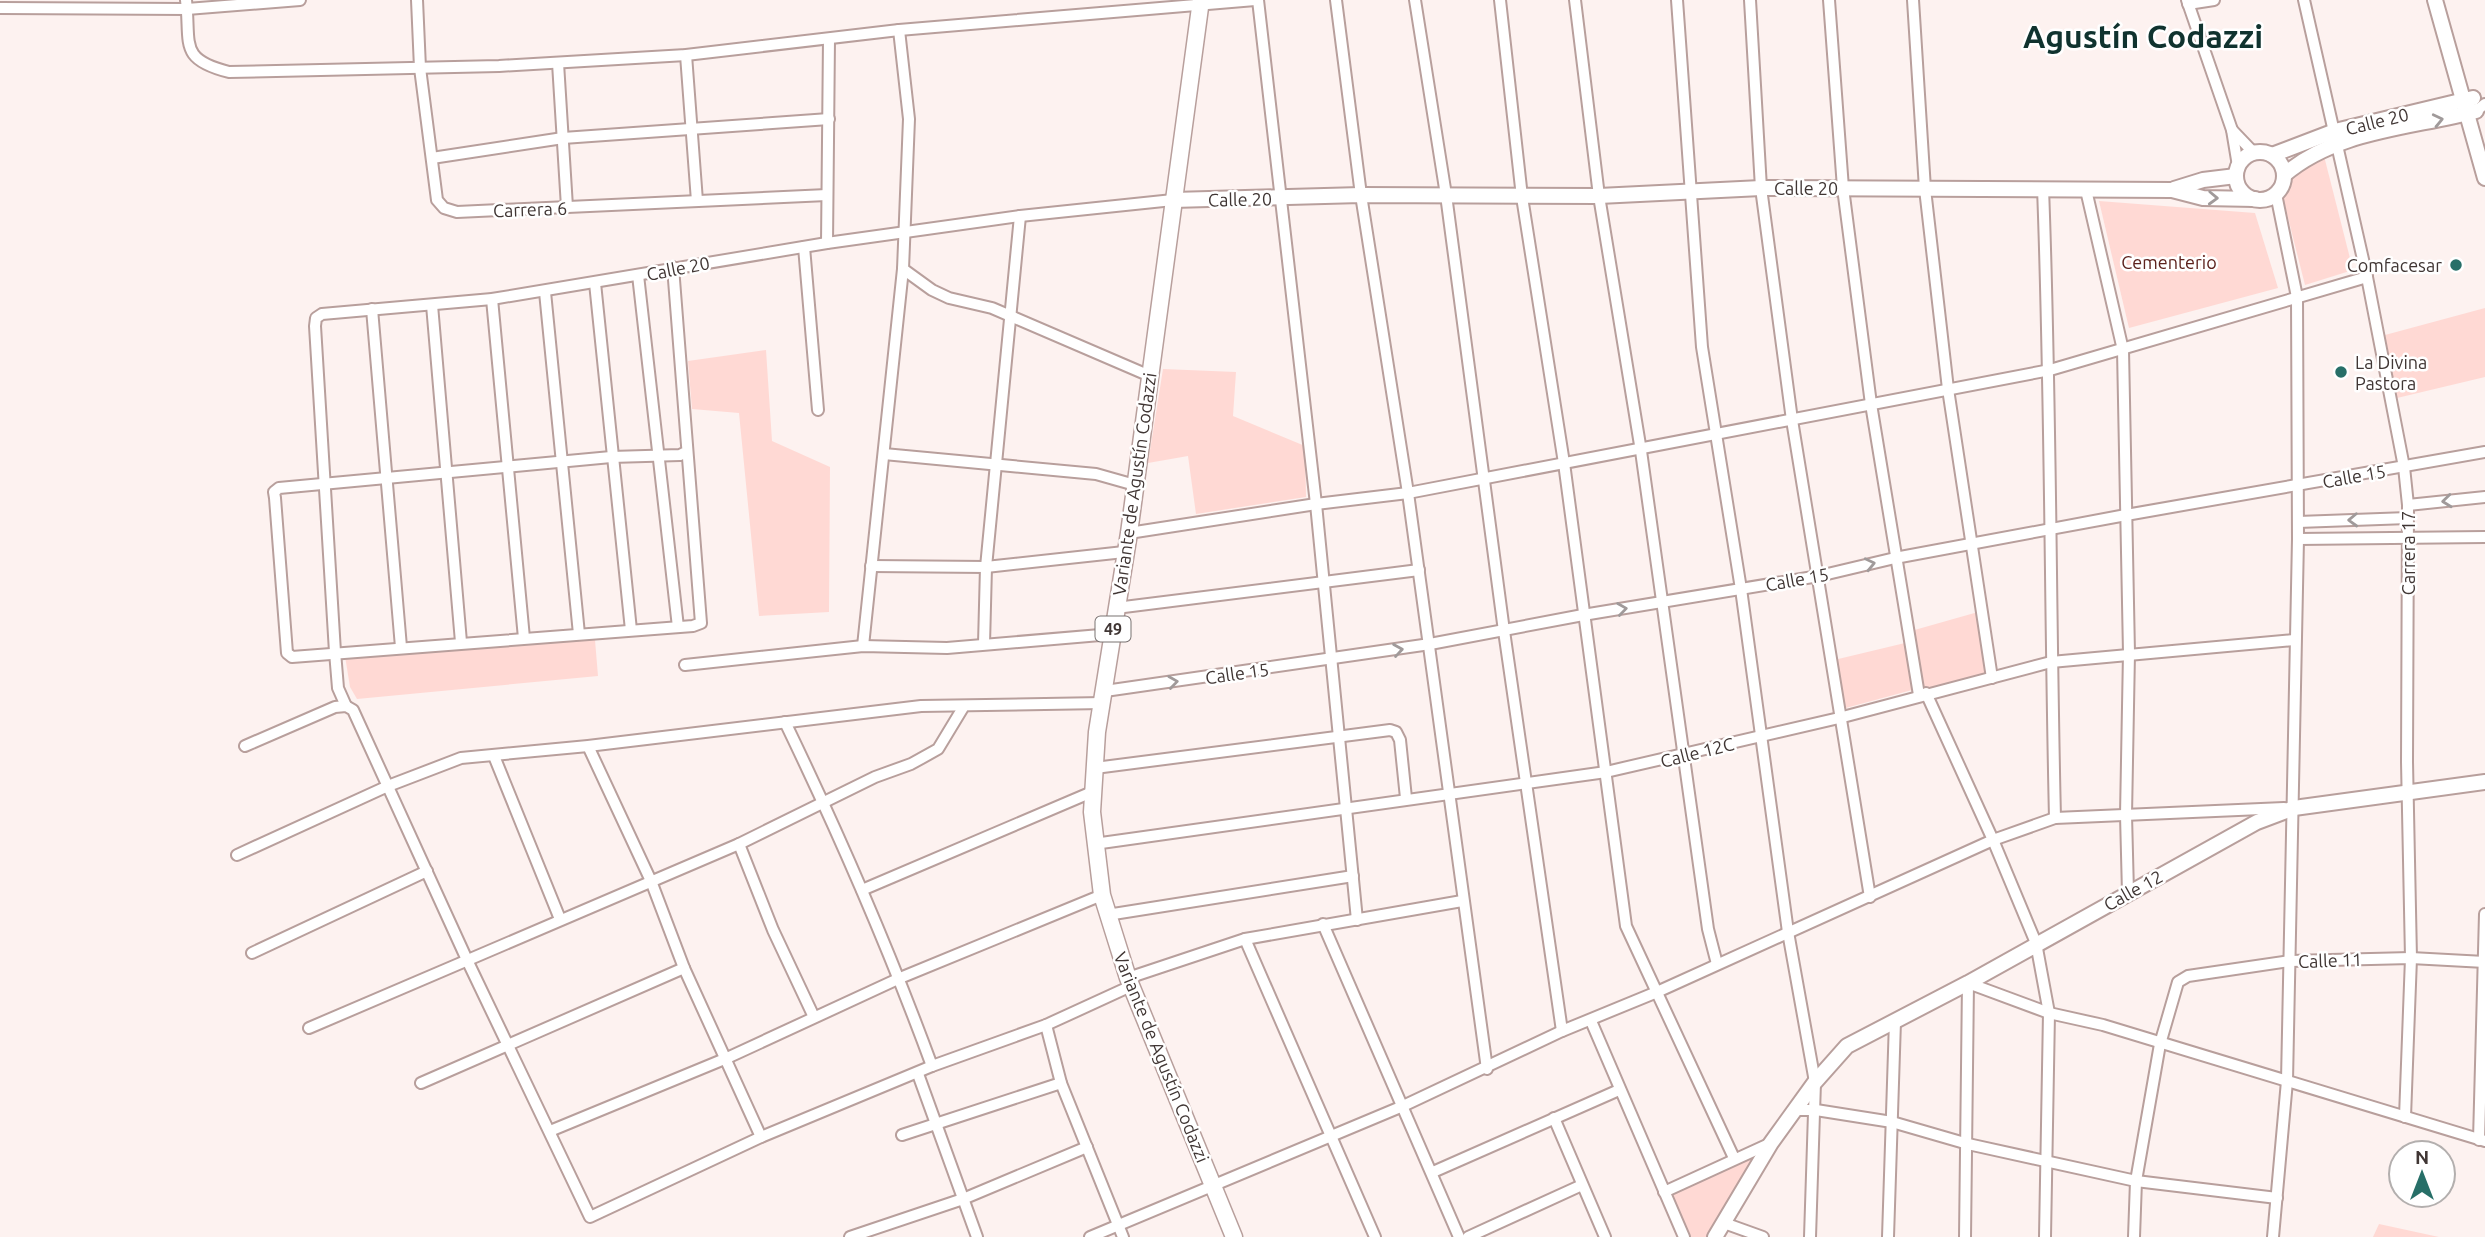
<svg xmlns="http://www.w3.org/2000/svg" width="2485" height="1237" font-family="Ubuntu,sans-serif">
  <style>
    .green { fill: #ffd9d4 }
    .lines { fill: none; stroke-linecap: round; stroke-linejoin: round }
    .street-casing { stroke: #b89f9c; stroke-width: 14 }
    .secondary-casing { stroke: #b89f9c; stroke-width: 18 }
    .primary-casing { stroke: #b89f9c; stroke-width: 19 }
    .street { stroke: #fff; stroke-width: 10 }
    .secondary { stroke: #fff; stroke-width: 14 }
    .primary { stroke: #fff; stroke-width: 16 }
    .oneway { stroke: #a09a9a }
    .poi-dot { fill: #276f68; stroke: #fff; stroke-width: 2.5 }
    .labels { text-anchor: middle; dominant-baseline: central; stroke-width: 5; stroke-linejoin: round; paint-order: stroke }
    .shield { fill: #fff; stroke: #797271; stroke-width: 2 }
    .shield-label { font-size: 16px; font-weight: bold; fill: #403634 }
    .street-label { font-size: 18px; fill: #403634; stroke: #fff }
    .park-label { font-size: 18px; fill: #5d221d; stroke: #fff }
    .poi-label { font-size: 18px; fill: #403634; stroke: #fff; text-anchor: end }
    .town-label { font-size: 32px; font-weight: bold; fill: #10332f; stroke: #fff }
  </style>
  <rect width="100%" height="100%" fill="#fdf2f0"/>
  <g class="green">
    <polygon points="2323,152 2353,270 2305,285 2282,194 2290,177"/>
    <polygon points="2099,201 2255,213 2278,288 2129,328"/>
    <polygon points="2485,308 2485,377 2397,398 2385,335"/>
    <polygon points="766,350 772,441 830,467 829,612 759,616 739,413 692,409 688,361"/>
    <polygon points="1163,369 1236,372 1233,416 1305,446 1306,497 1196,514 1188,456 1148,463"/>
    <polygon points="1978,612 1988,676 1923,690 1911,631"/>
    <polygon points="595,640 598,676 357,699 350,687 345,656"/>
    <polygon points="1905,643 1912,690 1842,709 1834,660"/>
    <polygon points="1760,1151 1709,1237 1689,1237 1670,1194"/>
    <polygon points="2379,1224 2439,1237 2373,1237"/>
  </g>
  <g class="lines">
    <g class="street-casing">
      <g id="street">
        <path d="M 186,0 C 191,44 178,59 229,72 L 499,66 L 686,55 L 899,30 L 1255,0"/>
        <polyline points="417,0 420,68 437,200 444,208 457,212 827,195"/>
        <polyline points="1258,0 1316,504 1357,920"/>
        <polyline points="1336,0 1361,195 1408,493 1487,1069"/>
        <polyline points="1415,0 1446,195 1504,631 1562,1031"/>
        <polyline points="1500,0 1522,197 1564,463 1626,926 1734,1158"/>
        <polyline points="1575,0 1599,196 1641,451 1708,929 1717,964"/>
        <polyline points="1677,0 1702,347 1741,589 1788,932 1815,1082 1810,1237"/>
        <polyline points="1750,0 1761,188 1792,420 1870,897"/>
        <polyline points="1829,0 1843,188 1871,404 1919,695"/>
        <polyline points="1913,0 1925,189 1948,389 1992,678"/>
        <polyline points="2187,0 2232,130 2238,166"/>
        <polyline points="2304,0 2367,277 2404,467 2408,505 2407,762 2411,958 2405,1117"/>
        <polyline points="2188,4 2214,0"/>
        <polyline points="0,8 187,9 300,0"/>
        <polyline points="686,55 697,201"/>
        <polyline points="558,63 567,207"/>
        <polyline points="2476,111 2485,104"/>
        <polyline points="2232,130 2254,153"/>
        <polyline points="432,158 563,138 829,119"/>
        <path d="M 2043,188 C 2051,398 2050,608 2055,818"/>
        <polyline points="2086,190 2123,350 2129,653 2126,815 2128,893"/>
        <polyline points="827,243 829,39"/>
        <polyline points="804,247 818,410"/>
        <polyline points="673,267 701,623 693,626 292,657 287,653 275,498 274,492 279,488 611,457 680,455 686,452"/>
        <polyline points="903,269 932,290 949,298 992,308 1150,376"/>
        <polyline points="638,275 678,627"/>
        <polyline points="595,283 631,630"/>
        <polyline points="545,292 579,634"/>
        <polyline points="492,299 524,638"/>
        <polyline points="432,305 461,642"/>
        <polyline points="372,309 401,647"/>
        <polyline points="884,454 1096,474 1135,485"/>
        <polyline points="2408,505 2485,497"/>
        <polyline points="2298,522 2408,518"/>
        <polyline points="1129,533 1316,504 1408,493 2050,370 2367,277"/>
        <polyline points="2298,539 2485,537"/>
        <polyline points="871,566 986,567 1124,552"/>
        <polyline points="1116,608 1419,570"/>
        <polyline points="984,644 986,567 1020,216"/>
        <polyline points="863,646 903,269 909,119 899,30"/>
        <polyline points="685,665 863,646 947,648 1112,634"/>
        <polyline points="1105,691 1430,644 1583,615 1819,576 1895,558 2126,515 2485,452"/>
        <polyline points="1926,693 1993,840 2036,943 2049,1013 2045,1237"/>
        <polyline points="346,706 338,688 335,652 315,326 316,318 322,314 492,299 827,243 1020,216 1173,200"/>
        <path d="M 785,722 C 839,834 889,949 932,1066"/>
        <polyline points="245,746 335,707 346,706 353,710 468,962 590,1217 761,1137 932,1066 1046,1025 1131,986"/>
        <polyline points="588,746 651,881 684,968 761,1137"/>
        <polyline points="494,756 560,919"/>
        <polyline points="1095,768 1390,730 1396,732 1400,740 1406,798"/>
        <polyline points="739,844 773,930 813,1015"/>
        <polyline points="1094,844 1606,772 1839,718 2051,662 2294,640"/>
        <polyline points="237,855 388,786 461,758 588,746 921,706 1103,703"/>
        <polyline points="862,890 1092,792"/>
        <polyline points="1107,915 1353,876"/>
        <polyline points="1323,924 1459,1237"/>
        <polyline points="1245,939 1375,1237"/>
        <polyline points="252,953 427,871"/>
        <polyline points="1128,978 1245,939 1462,901"/>
        <polyline points="1591,1021 1684,1237"/>
        <polyline points="1046,1025 1061,1083 1123,1237"/>
        <polyline points="309,1028 739,844 875,777 911,764 938,749 964,706"/>
        <polyline points="918,1074 977,1237"/>
        <polyline points="421,1083 684,968"/>
        <polyline points="1795,1110 1816,1110 1892,1122 1968,1144 2136,1181 2277,1198"/>
        <polyline points="1554,1118 1605,1237"/>
        <polyline points="550,1131 727,1058 900,978 1102,895"/>
        <polyline points="902,1135 1061,1083"/>
        <polyline points="2479,1140 2485,914"/>
        <polyline points="1433,1172 1619,1090"/>
        <polyline points="1664,1192 1771,1143"/>
        <polyline points="1724,1223 1763,1237"/>
        <polyline points="850,1237 963,1199 1087,1147"/>
        <polyline points="1090,1237 1403,1106 1562,1031 1657,992 1993,840 2055,818 2284,808"/>
        <polyline points="1468,1237 1582,1185"/>
        <polyline points="1888,1237 1895,1021"/>
        <polyline points="1965,1237 1968,983 2049,1013 2103,1025 2485,1141"/>
        <polyline points="2134,1237 2136,1181 2160,1044 2178,982 2188,976 2290,961 2411,958 2485,962"/>
        <polyline points="2273,1237 2287,1081 2298,539 2297,297 2276,194"/>
      </g>
    </g>
    <g class="secondary-casing">
      <g id="secondary">
        <polyline points="2435,0 2485,178"/>
        <circle cx="2260" cy="176" r="24"/>
        <polyline points="2272,155 2335,131 2473,98"/>
        <path d="M 2284,175 C 2336,130 2412,128 2476,111"/>
        <polyline points="2174,189 2203,180 2236,176"/>
        <polyline points="1173,200 1361,195 1599,196 1761,188 2172,190 2203,198 2255,199"/>
        <polyline points="1715,1237 1771,1143 1815,1082 1847,1046 1968,983 2257,822 2294,808 2485,782"/>
      </g>
    </g>
    <g class="primary-casing">
      <polyline id="primary" points="1201,0 1129,533 1097,732 1092,812 1102,895 1128,978 1234,1237"/>
    </g>
    <use href="#street" class="street"/>
    <use href="#secondary" class="secondary"/>
    <use href="#primary" class="primary"/>
  </g>
  <defs><path id="oneway-chevron" d="M-2-3.5L2.5 0L-2 3.5" fill="none" stroke-width="1.6" stroke-linecap="round" stroke-linejoin="round" transform="scale(1.75)"/></defs>
  <g class="oneway">
    <use href="#oneway-chevron" transform="translate(2438 120) rotate(-13)"/>
    <use href="#oneway-chevron" transform="translate(2213 198) rotate(2)"/>
    <use href="#oneway-chevron" transform="translate(2447 501) rotate(174)"/>
    <use href="#oneway-chevron" transform="translate(2353 520) rotate(178)"/>
    <use href="#oneway-chevron" transform="translate(1870 564) rotate(-13)"/>
    <use href="#oneway-chevron" transform="translate(1622 609) rotate(-8)"/>
    <use href="#oneway-chevron" transform="translate(1398 650) rotate(-9)"/>
    <use href="#oneway-chevron" transform="translate(1173 682) rotate(-8)"/>
  </g>
  <g class="poi-dot">
    <circle cx="2456" cy="265" r="7"/>
    <circle cx="2341" cy="372" r="7"/>
  </g>
  <g class="labels">
    <rect class="shield" x="1095.5" y="616.5" width="35" height="25" rx="5"/>
    <g class="shield-label">
      <text x="1113" y="629">49</text>
    </g>
    <g class="street-label">
      <text transform="translate(2377 121) rotate(-14)">Calle 20</text>
      <text x="1806" y="188">Calle 20</text>
      <text transform="translate(1240 199) rotate(-1)">Calle 20</text>
      <text transform="translate(530 209) rotate(-2)">Carrera 6</text>
      <text transform="translate(678 268) rotate(-11)">Calle 20</text>
      <text transform="translate(2354 476) rotate(-10)">Calle 15</text>
      <text transform="translate(1134 484) rotate(-82)">Variante de Agustín Codazzi</text>
      <text transform="translate(2408 553) rotate(-90)">Carrera 17</text>
      <text transform="translate(1797 579) rotate(-10)">Calle 15</text>
      <text transform="translate(1237 673) rotate(-8)">Calle 15</text>
      <text transform="translate(1697 752) rotate(-14)">Calle 12C</text>
      <text transform="translate(2133 890) rotate(-29)">Calle 12</text>
      <text transform="translate(2330 960) rotate(-2)">Calle 11</text>
      <text transform="translate(1162 1057) rotate(68)">Variante de Agustín Codazzi</text>
    </g>
    <g class="park-label">
      <text x="2169" y="262">Cementerio</text>
    </g>
    <g class="poi-label">
      <text x="2442" y="265">Comfacesar</text>
      <text x="2355" y="362" text-anchor="start">La Divina<tspan x="2355" dy="21">Pastora</tspan></text>
    </g>
    <g class="town-label">
      <text x="2143" y="36">Agustín Codazzi</text>
    </g>
  </g>
  <g transform="translate(2422 1174)"><circle r="33" fill="#ffffff" stroke="#b3afae" stroke-width="2"/>
  <path d="M0-5L12 26L0 18L-12 26Z" fill="#276f68"/>
  <text y="-10" font-size="19" font-weight="bold" text-anchor="middle" fill="#403634">N</text>
  </g>
</svg>
